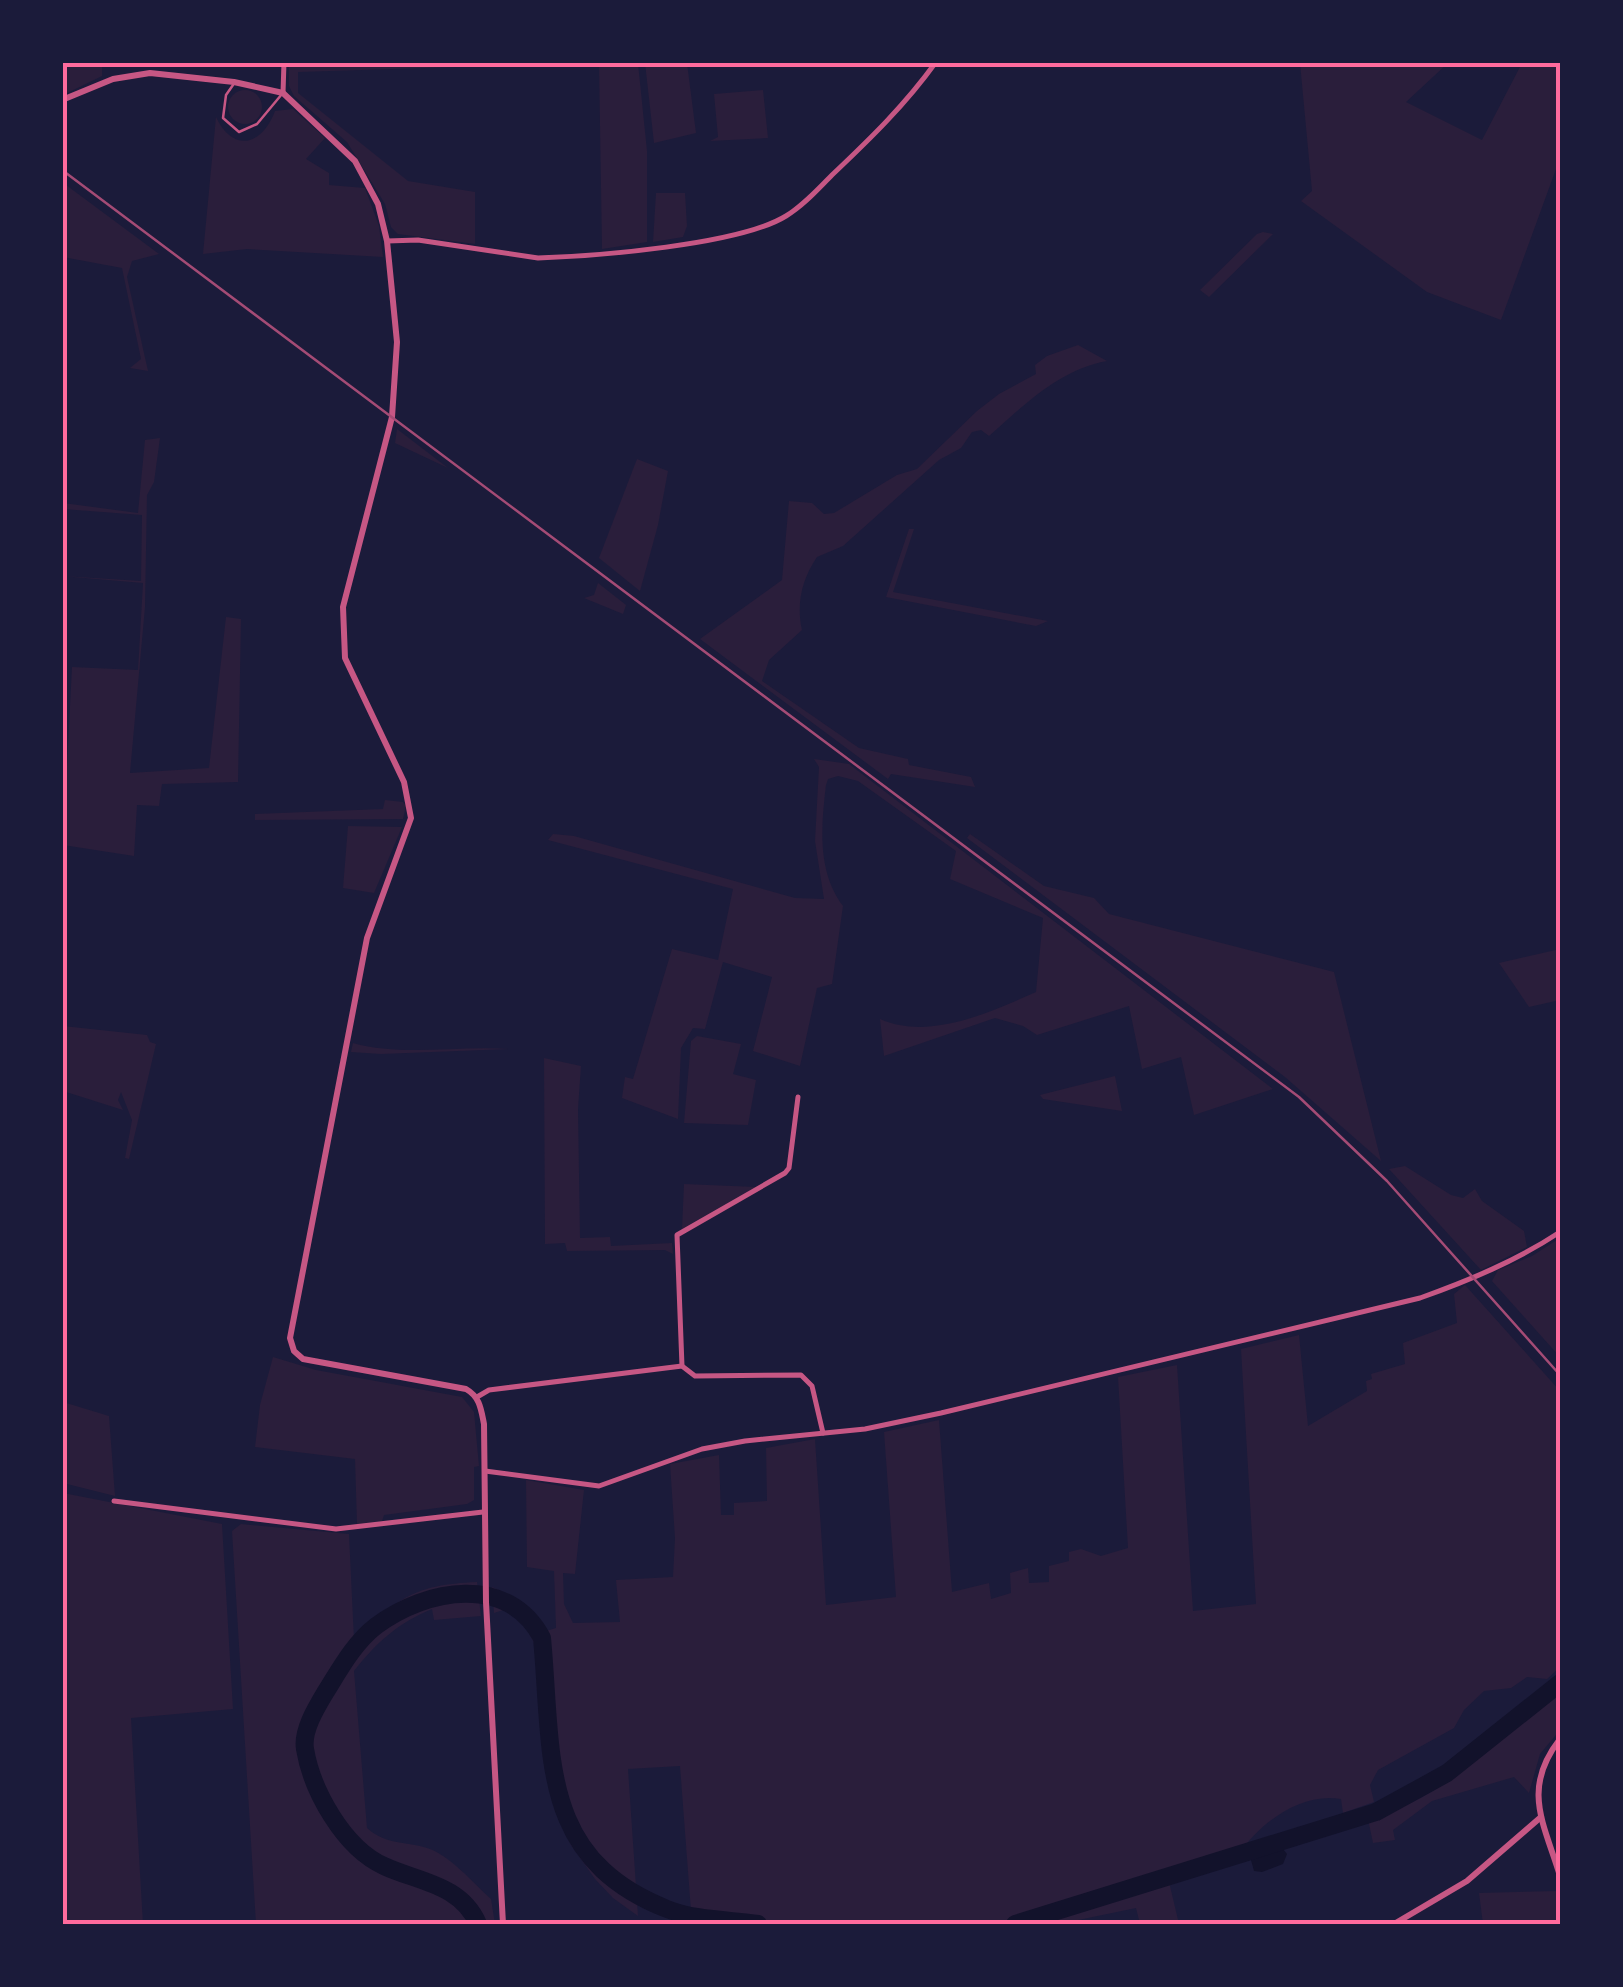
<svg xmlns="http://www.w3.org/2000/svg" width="1623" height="1987" font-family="'Asap Condensed',sans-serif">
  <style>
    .green { fill: #2a1e3b }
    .water { fill: #12122b }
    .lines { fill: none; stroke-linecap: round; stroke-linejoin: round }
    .river { stroke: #12122b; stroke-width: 18 }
    .service { stroke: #c65784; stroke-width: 2.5 }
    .minor { stroke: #c65784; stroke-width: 5 }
    .tertiary { stroke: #c65784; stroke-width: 6 }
    .rail { stroke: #a44b75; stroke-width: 2.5 }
    .neatline { fill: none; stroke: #ff6b9d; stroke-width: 4 }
  </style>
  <rect width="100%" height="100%" fill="#1b1b3a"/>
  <g class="green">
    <polygon points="63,62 102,63 102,76 63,95"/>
    <polygon points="289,63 456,63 457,67 298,72 298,93 408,181 475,192 475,244 398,234 391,227 385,204 347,142 294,96 289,86"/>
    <polygon points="599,63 638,63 647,151 647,242 602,249"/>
    <polygon points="645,63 687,63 696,133 654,143"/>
    <polygon points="1300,63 1448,63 1406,102 1482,140 1522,63 1560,63 1560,158 1501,320 1427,292 1301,201 1312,191"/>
    <circle cx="245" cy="107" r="17"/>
    <polygon points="763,90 768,138 710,141 718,137 714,94"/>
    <path d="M 293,109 L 325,138 L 306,159 L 329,173 L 329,185 L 365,188 L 379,226 L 383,257 L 247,249 L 203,254 L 216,117 C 233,153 262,146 275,111 Z"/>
    <polygon points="62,182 159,254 132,261 127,277 148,371 130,368 141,359 122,268 63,257"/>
    <polygon points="656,193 685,193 687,226 683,237 653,242"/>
    <polygon points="1263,232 1273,234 1209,297 1200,290 1257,234"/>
    <path d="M 1078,345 L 1107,361 C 1060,369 1023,406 989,436 L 981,430 L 972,432 L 961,448 L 939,460 L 843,546 L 817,557 C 802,579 796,604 802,630 L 769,660 L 762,681 L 859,748 L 908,759 L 909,765 L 971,777 L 975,787 L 891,774 L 888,779 L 700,639 L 782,580 L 789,501 L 812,503 L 824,514 L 834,513 L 897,475 L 917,469 L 977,411 L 999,394 L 1036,374 L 1035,365 L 1047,356 Z"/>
    <polygon points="397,429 448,468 395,443"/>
    <polygon points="160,438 154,482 147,495 145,607 130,773 209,768 226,617 241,619 238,782 162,784 159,806 137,805 134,856 63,845 72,667 138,670 143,583 62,576 141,581 142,515 63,509 63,503 138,513 145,440"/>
    <polygon points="637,459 668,471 658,525 640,591 599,558"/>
    <polygon points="909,529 914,529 893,592 1048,621 1036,626 886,597"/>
    <polygon points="598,583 626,605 623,614 584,598 594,595"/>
    <path d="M 814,759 L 849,764 L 1273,1089 L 1194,1115 L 1181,1057 L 1142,1069 L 1129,1006 L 1037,1035 L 1023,1026 L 995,1018 L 884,1056 L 880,1019 C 929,1041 991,1012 1036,992 L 1043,918 L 950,879 L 956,851 L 858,781 L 838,776 L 828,779 L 826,785 C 821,827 817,871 843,906 L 832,984 L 817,988 L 800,1066 L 753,1051 L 772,977 L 723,962 L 705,1029 L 693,1028 L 681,1048 L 678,1119 L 622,1098 L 625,1077 L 633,1079 L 672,949 L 718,960 L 733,889 L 548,840 L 553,834 L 574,836 L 795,898 L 824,899 L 815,841 L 819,767 Z"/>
    <polygon points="385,800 403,802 406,806 403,819 255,820 255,814 383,809"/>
    <polygon points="348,826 402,827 374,893 343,888"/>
    <polygon points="970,834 1044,886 1094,898 1109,914 1334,972 1381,1161 1285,1077 967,838"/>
    <polygon points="1560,949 1560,1000 1529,1007 1499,963"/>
    <polygon points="63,1026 147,1035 150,1042 156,1044 129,1159 125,1158 132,1120 121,1092 118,1100 123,1110 63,1091"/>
    <polygon points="697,1036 741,1044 733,1074 756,1080 748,1125 684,1123 691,1041"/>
    <path d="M 353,1043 C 403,1057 458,1045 509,1049 L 381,1054 L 351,1052 Z"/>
    <polygon points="544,1058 581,1066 578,1109 580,1238 610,1237 611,1246 672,1243 673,1254 665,1250 567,1251 565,1243 545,1244"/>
    <polygon points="1115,1076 1122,1111 1043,1099 1040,1095"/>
    <polygon points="1405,1166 1451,1195 1463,1198 1475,1189 1482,1201 1524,1231 1527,1247 1481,1270 1389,1169"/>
    <polygon points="684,1184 756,1187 682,1229"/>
    <polygon points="1560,1238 1560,1357 1492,1281 1498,1270 1532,1256"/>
    <path d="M 1465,1285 L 1560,1391 L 1560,1667 L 1547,1679 L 1527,1677 L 1511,1688 L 1484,1691 L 1464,1710 L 1454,1728 L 1378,1770 L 1370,1785 L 1374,1802 L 1343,1813 L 1341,1799 C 1305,1792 1265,1819 1244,1847 L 1245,1857 L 1169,1882 L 1179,1924 L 1140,1924 L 1136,1908 L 1059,1924 L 692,1924 L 680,1766 L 628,1769 L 638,1916 L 613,1898 L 595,1879 L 571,1845 L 560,1821 L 534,1643 L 523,1621 L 506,1609 L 494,1613 L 492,1587 C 513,1596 534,1610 543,1632 L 556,1628 L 554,1571 L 527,1567 L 526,1480 L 584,1490 L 575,1574 L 563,1573 L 564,1604 L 573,1623 L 620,1622 L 616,1580 L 673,1577 L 675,1538 L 670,1464 L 719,1455 L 721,1515 L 734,1515 L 734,1503 L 767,1501 L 766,1448 L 815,1439 L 826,1605 L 896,1597 L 884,1432 L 939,1420 L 952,1592 L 989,1583 L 991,1599 L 1011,1593 L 1010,1573 L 1028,1568 L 1029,1583 L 1049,1582 L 1049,1566 L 1069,1561 L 1069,1552 L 1081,1549 L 1101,1556 L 1128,1548 L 1118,1377 L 1177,1365 L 1193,1611 L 1256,1604 L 1241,1349 L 1299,1335 L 1308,1426 L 1367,1391 L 1366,1381 L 1372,1379 L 1371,1374 L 1405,1364 L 1403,1343 L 1457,1323 L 1454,1294 Z"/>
    <polygon points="273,1357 316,1370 462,1397 474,1412 479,1466 474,1467 474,1500 467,1504 384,1515 382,1521 357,1524 355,1459 255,1447 260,1405"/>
    <polygon points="63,1402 109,1416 115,1496 63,1483"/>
    <polygon points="63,1493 222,1524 233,1709 131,1718 143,1924 63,1924"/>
    <path d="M 241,1524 L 349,1534 L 354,1640 C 400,1598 412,1585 477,1582 L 481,1616 L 434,1620 L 432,1609 C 398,1623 377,1642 354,1671 L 367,1828 C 386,1845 404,1841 427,1848 C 450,1855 473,1883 491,1899 L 495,1924 L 256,1924 L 232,1531 Z"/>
    <path d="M 1560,1688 L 1560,1730 L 1540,1754 L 1529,1793 L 1514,1777 L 1432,1801 L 1393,1830 L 1395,1840 L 1373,1843 L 1368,1819 C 1446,1798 1500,1740 1560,1688 Z"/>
    <polygon points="1558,1891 1560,1924 1483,1924 1479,1893"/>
  </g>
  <polygon class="water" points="1283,1849 1287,1854 1283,1864 1262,1872 1254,1871 1251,1860"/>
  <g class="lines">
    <g class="river">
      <path d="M 478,1924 C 461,1884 418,1882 384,1866 C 344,1848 312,1791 305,1749 C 302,1731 316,1708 325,1693 C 340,1669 354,1643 376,1626 C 427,1588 508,1574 542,1638 C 553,1756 538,1858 667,1909 C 694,1920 730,1920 758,1924"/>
      <polyline points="1015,1924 1376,1812 1447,1773 1560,1683"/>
    </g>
    <polyline class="service" points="233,85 226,95 223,118 239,132 257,124 282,94"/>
    <g class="minor">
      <polyline points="283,93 284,62"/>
      <path d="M 387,241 L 418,240 L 538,258 C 596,256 739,245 786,216 C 804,205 818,189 832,175 C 870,139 905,105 936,62"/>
      <polyline points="682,1366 677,1235 785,1173 789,1168 798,1097"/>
      <polyline points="477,1397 489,1390 682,1366 695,1376 801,1375 812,1386 823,1433"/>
      <path d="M 485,1471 L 599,1486 L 702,1449 L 745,1441 L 865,1429 L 941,1413 L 1420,1298 C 1470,1280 1516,1261 1560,1232"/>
      <polyline points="114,1501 336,1529 483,1512"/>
    </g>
    <g class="tertiary">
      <path d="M 62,100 L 113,79 L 150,73 L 234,82 L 283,93 L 355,161 L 378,204 L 387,241 L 397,342 L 392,417 L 343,607 L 345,658 L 404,782 L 411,818 L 367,938 L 290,1338 L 294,1351 L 303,1359 L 466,1389 C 480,1397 481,1409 484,1424 L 486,1602 L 503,1924"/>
      <path d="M 1560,1739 C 1521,1789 1544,1823 1560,1876"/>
      <polyline points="1394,1924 1467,1881 1541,1817"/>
    </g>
    <polyline class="rail" points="62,170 1299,1097 1387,1181 1560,1375"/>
  </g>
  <rect width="1623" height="1987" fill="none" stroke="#1b1b3a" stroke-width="130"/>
  <rect x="65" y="65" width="1493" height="1857" class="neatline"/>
</svg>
